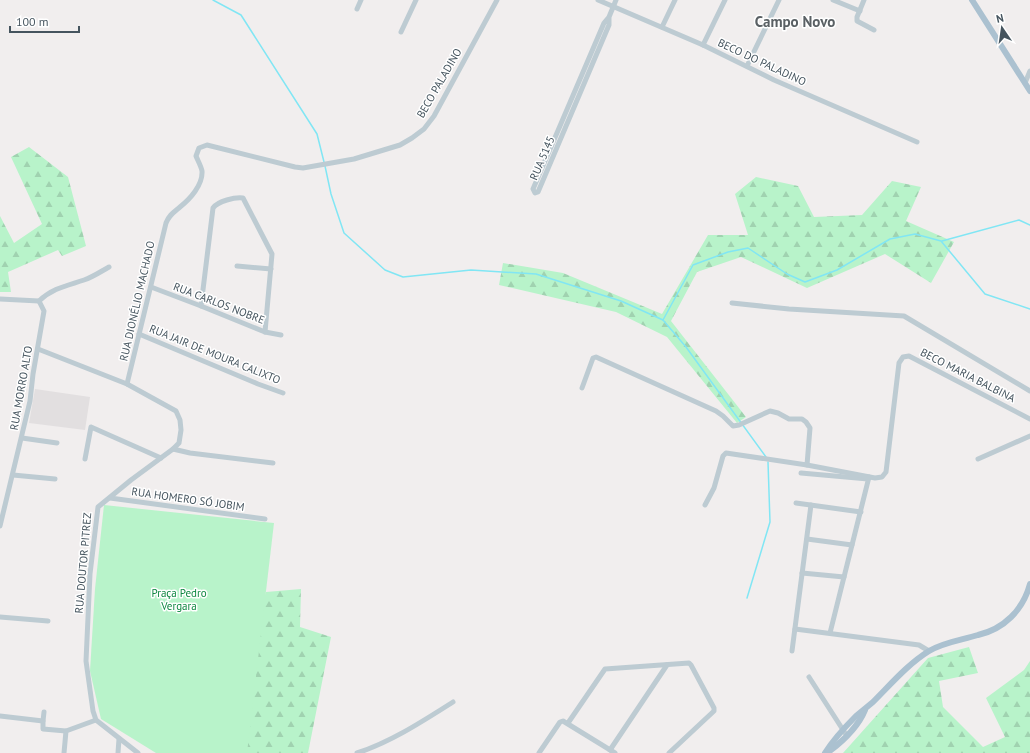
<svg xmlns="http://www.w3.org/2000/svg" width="1030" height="753" font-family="'PT Sans',sans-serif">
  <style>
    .education { fill: #e2dfe0 }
    .forest { fill: url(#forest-firs) }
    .green { fill: #b8f3ca }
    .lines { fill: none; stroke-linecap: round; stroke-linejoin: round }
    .stream { stroke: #81e6f4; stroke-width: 1.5 }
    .minor { stroke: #bdcbd2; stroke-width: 5 }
    .major { stroke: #abc1d0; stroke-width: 6 }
    .labels { text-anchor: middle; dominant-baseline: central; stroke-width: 3; stroke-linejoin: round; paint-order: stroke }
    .street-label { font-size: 11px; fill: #45545e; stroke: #fff }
    .park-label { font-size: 11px; fill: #0e8740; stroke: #fff }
    .district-label { font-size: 15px; font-weight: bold; fill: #5a6064; stroke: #fff }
  </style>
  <defs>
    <pattern id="forest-firs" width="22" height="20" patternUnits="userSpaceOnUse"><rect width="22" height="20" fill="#b8f3ca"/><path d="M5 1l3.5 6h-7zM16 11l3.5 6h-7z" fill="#a0d2b0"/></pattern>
  </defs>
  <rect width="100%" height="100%" fill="#f1eeee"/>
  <polygon class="education" points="35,389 90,397 85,430 29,423"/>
  <g class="forest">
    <polygon points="29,147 68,177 86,246 62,256 58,250 8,272 11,292 0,292 0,216 14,243 42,224 11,157"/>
    <polygon points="756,177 798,186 814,217 862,215 892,181 921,187 906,221 954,242 931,283 885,254 807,288 741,257 697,272 671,321 746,417 737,423 667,337 616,312 499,285 503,263 563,273 662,314 708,235 748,235 735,194"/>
    <polygon points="301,589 300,627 331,637 308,753 211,753 266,592"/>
    <polygon points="969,647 978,673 939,681 943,707 983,747 1005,737 986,698 1024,670 1030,661 1030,753 843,753 928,658"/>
  </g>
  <polygon class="green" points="104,505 274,523 247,753 156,753 101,719 90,671 95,589"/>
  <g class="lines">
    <g class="stream">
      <polyline points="213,0 241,15 317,134 324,162"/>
      <polyline points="325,166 331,194 344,233 385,270 403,277 471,270 536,274 621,301 663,320 686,347 766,457"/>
      <polyline points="942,241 1019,220 1030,225"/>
      <polyline points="663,320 693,265 728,252 748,248 787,274 805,282 837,270 890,239 915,234 941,241 985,294 1030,309"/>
      <polyline points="747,598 770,522 768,462"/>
    </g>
    <g class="minor">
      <polyline points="598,0 703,45 774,80 917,142"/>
      <polyline points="833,0 860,11"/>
      <polyline points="864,0 857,17 857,21 874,30"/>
      <polyline points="357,9 361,0"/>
      <polyline points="609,17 604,23 533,189 535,193 538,192 609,25 609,17 616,0"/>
      <polyline points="662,27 675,0"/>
      <polyline points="401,32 416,0"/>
      <polyline points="703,45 725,0"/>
      <polyline points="747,66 779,0"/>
      <polyline points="1025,83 1030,71"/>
      <polyline points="237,266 271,269"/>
      <polyline points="151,287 201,306 265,332 281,335"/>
      <path d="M 0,299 L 39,301 C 53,288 66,286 84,280 C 93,277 100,272 109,267"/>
      <polyline points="732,303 789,309 904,316 1030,391"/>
      <path d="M 201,306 L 213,208 C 218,201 235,197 243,198 L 272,254 L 265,332"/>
      <polyline points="139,334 258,384 283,393"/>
      <polyline points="38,349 127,384 176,411 180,420 181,430 179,443 173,449 131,480 98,507 90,574 86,661 93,711 96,720 138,753"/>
      <path d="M 127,384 L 166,223 C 169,215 174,212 180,207 C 190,199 203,185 202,171 C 201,166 198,161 196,156 L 199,148 L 207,145 L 295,167 L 303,168 L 354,159 L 400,145 L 412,138 L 424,129 L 434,116 L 497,0"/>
      <polyline points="582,388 593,358 596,357 716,411 723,416 733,426 739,425 770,411 778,413 789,419 802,419 806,422 810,428 807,465"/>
      <polyline points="22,438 57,443"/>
      <polyline points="173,449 190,453 273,463"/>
      <polyline points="85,459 91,427 161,458"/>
      <polyline points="978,459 1030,436"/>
      <polyline points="801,473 868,479"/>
      <polyline points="13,475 55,479"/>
      <polyline points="110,498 265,519"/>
      <polyline points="796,503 861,512"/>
      <polyline points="705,505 714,488 723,456 726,453 807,465 875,478 882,477 886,472 899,363 903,357 909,356 1030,419"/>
      <polyline points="0,526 30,401 33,374 44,311 39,301"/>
      <polyline points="807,539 852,545"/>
      <polyline points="802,573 844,577"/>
      <polyline points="0,617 48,621"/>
      <polyline points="795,629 919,645 929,651"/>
      <polyline points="830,633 869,477"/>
      <polyline points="792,651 811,505"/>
      <polyline points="809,677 845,733"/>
      <polyline points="0,716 43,721 43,729 66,731"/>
      <polyline points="43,721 44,712"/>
      <polyline points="568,723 605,669 689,663 691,665 714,708 714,711 669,753"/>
      <polyline points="610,750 667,665"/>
      <polyline points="64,753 66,731 96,720"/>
      <polyline points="118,753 119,739"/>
      <path d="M 357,753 C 391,742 423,721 453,702"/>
      <polyline points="539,753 560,722 563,721 615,753"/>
    </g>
    <g class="major">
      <polyline points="972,0 1030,91"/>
      <path d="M 825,753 C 833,740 845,727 856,716 C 862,711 867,707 873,702 C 891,684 908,664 929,651 C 944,642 962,640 978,635 C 1004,629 1023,610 1030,584"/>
      <path d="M 827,753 C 842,742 858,727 865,710"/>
    </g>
  </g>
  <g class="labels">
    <g class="street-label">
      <text transform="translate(762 62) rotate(25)">BECO DO PALADINO</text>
      <text transform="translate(439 83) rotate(-60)">BECO PALADINO</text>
      <text transform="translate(542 158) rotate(-67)">RUA 5145</text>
      <text transform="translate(137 301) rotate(-77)">RUA DIONÉLIO MACHADO</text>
      <text transform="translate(219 303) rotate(21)">RUA CARLOS NOBRE</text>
      <text transform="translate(215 354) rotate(22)">RUA JAIR DE MOURA CALIXTO</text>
      <text transform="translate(968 375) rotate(27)">BECO MARIA BALBINA</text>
      <text transform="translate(21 388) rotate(-80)">RUA MORRO ALTO</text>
      <text transform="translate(188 499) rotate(8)">RUA HOMERO SÓ JOBIM</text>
      <text transform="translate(83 563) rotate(-85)">RUA DOUTOR PITREZ</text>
    </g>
    <g class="park-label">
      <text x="179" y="593">Praça Pedro<tspan x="179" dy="13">Vergara</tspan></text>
    </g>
    <g class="district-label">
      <text x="795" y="21">Campo Novo</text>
    </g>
  </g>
  <g transform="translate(1002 28) rotate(347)" stroke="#ffffff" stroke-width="3" paint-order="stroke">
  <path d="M0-3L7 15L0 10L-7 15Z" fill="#45545e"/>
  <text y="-6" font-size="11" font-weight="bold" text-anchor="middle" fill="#45545e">N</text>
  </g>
  <path d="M10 26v6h69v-6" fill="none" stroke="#45545e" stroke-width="2"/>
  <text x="16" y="26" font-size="12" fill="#45545e" stroke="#ffffff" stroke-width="3" paint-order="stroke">100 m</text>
</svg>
